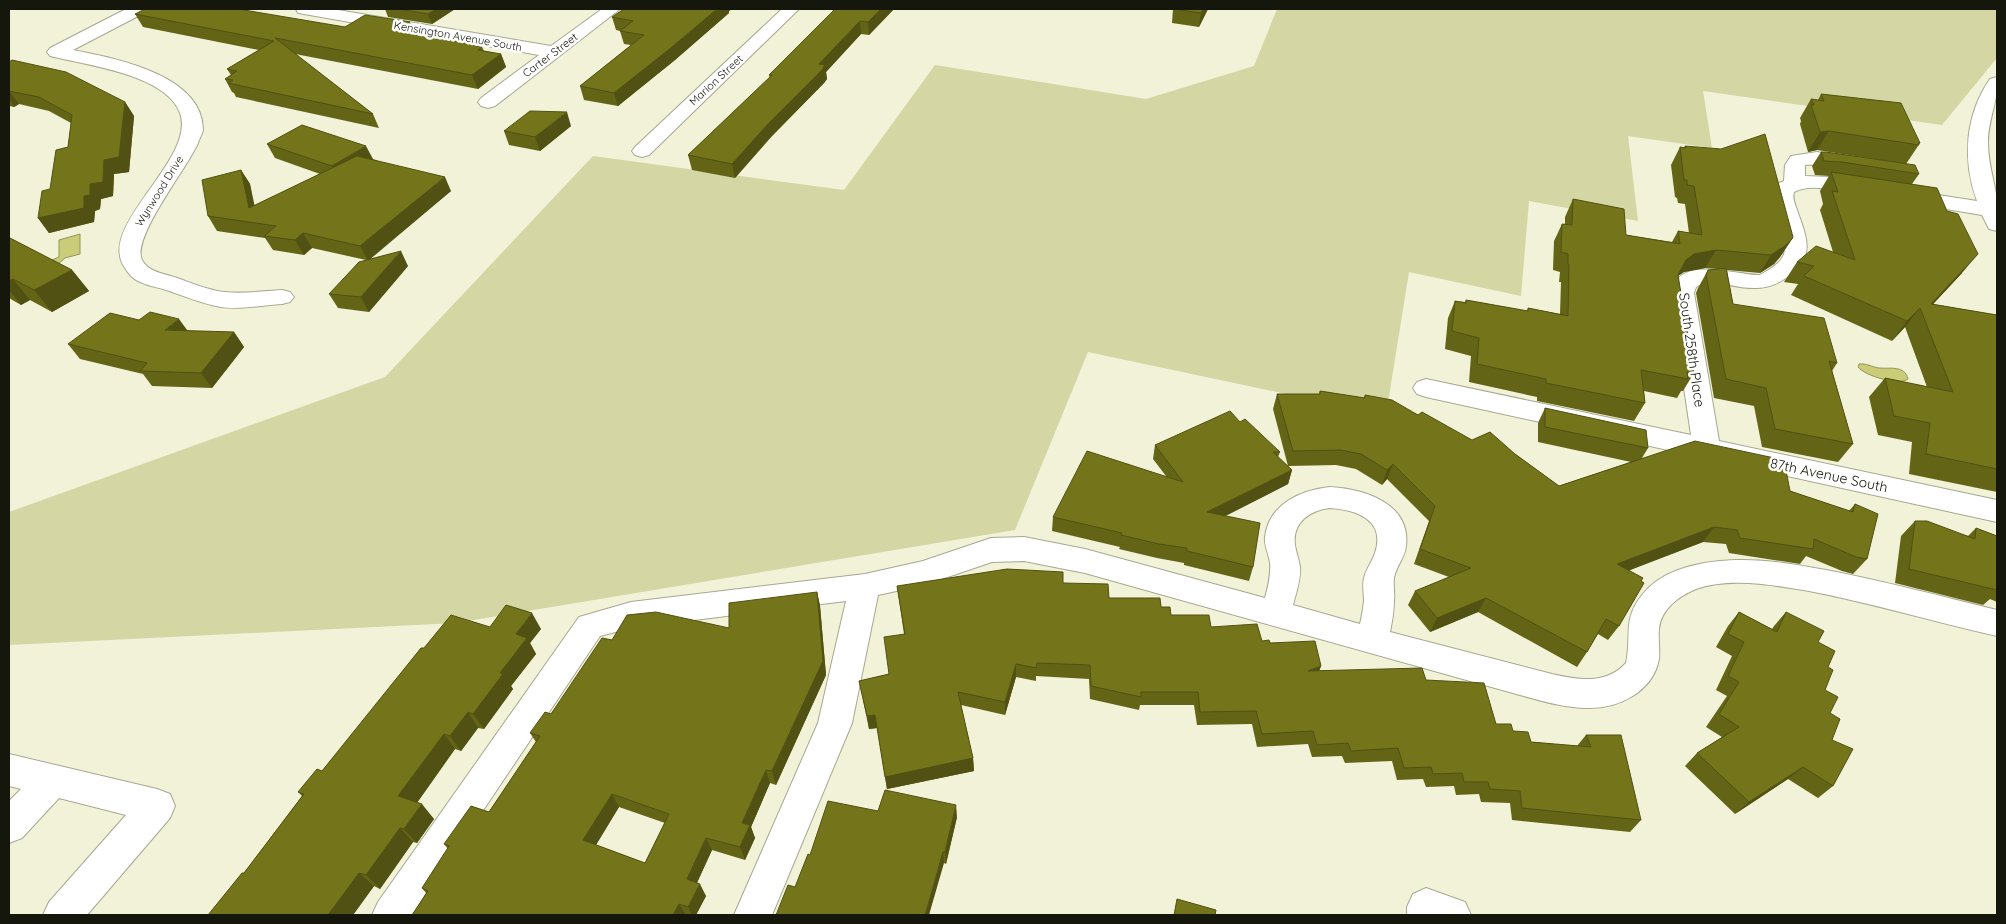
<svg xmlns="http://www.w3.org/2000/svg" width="2006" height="924" font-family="Quicksand,sans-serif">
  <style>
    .green { fill: #d4d6a4 }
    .water { fill: #cacc78; stroke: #949558 }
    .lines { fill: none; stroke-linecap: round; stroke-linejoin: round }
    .minor-casing { stroke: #a7a890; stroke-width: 2 }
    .minor { fill: #fff; fill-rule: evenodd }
    .wall { fill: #646417; fill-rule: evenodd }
    .shaded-wall { fill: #515113 }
    .building { fill: #74741b; stroke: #515113; fill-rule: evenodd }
    .labels { text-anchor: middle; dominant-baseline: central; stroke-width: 5; stroke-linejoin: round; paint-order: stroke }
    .far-street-label { font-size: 11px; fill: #15160c; stroke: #fff }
    .street-label { font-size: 14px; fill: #15160c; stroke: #fff }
  </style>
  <rect width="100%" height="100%" fill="#f1f2d8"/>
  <polygon class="green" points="1277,9 1997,9 1997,58 1942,125 1703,91 1712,148 1628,136 1638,221 1529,201 1521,296 1409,272 1386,415 1088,352 1015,530 456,623 9,645 9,512 385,377 593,156 844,190 935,65 1146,99 1254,66"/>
  <g class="water">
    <polygon points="80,234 80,254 65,258 58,264 52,260 59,257 59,240"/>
    <path d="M 1859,364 C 1866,363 1872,367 1879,368 C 1890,369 1905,365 1908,379 C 1899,386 1865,376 1858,367 Z"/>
  </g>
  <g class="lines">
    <g class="minor-casing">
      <g id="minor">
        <path d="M 126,9 L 146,9 L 144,13 L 73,50 C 113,58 202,74 203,129 C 203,133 199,139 198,143 C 188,167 131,238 142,260 C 148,271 160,273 171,276 C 187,281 209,291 225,292 C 244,294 264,291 282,290 L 290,292 L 294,297 L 290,302 L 282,304 C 264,305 239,310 221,307 C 202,304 182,295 163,289 C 155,287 146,285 138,281 C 133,279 128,273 125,268 C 95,226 197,160 180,113 C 166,74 85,65 50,56 L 47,52 L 50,48 Z"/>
        <polygon points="296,9 332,9 551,46 602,9 620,9 495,106 488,108 481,106 478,102 481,98 539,55 304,14 298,13"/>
        <polygon points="782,9 799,9 649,155 642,157 635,155 632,151 635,147"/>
        <path d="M 1997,77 C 1999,101 1988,118 1988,142 C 1988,164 1994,179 1997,199 C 1999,209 1997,221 1997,231 L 1989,229 L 1982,215 L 1898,201 L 1895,196 L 1898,191 L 1906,190 L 1977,201 C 1962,160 1965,115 1990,79 Z"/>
        <path d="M 1817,152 L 1862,160 L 1865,164 L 1862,168 C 1844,173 1824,163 1805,165 L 1805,176 L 1830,177 L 1868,184 L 1872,188 L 1868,192 C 1844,198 1818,180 1794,192 C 1792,198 1795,204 1797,210 C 1806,236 1816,255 1790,275 C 1753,305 1718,272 1696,287 L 1694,293 L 1719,441 L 1997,500 L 1997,522 L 1426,397 L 1417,394 L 1413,388 L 1417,382 L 1426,379 L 1691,435 L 1670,293 C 1672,288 1673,283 1677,279 C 1695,260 1738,275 1760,275 C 1767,271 1778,265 1782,258 C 1792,244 1775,210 1771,194 L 1779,183 L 1784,181 L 1785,165 L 1791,156 Z"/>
        <path d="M 1330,487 C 1364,489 1411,503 1406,546 C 1405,558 1396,566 1394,578 C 1393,586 1395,593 1394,601 C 1394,611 1392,622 1390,632 L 1552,674 C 1578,680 1606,685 1626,663 C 1632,636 1622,620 1642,595 C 1663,568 1704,561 1736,560 C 1766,559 1797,565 1826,570 C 1884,581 1940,596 1997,610 L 1997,636 C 1934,622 1872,603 1809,591 C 1773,585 1731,577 1696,589 C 1679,596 1661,609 1659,629 C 1658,639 1660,649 1659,659 C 1653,692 1618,709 1587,708 C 1564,708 1542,701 1520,695 L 1085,573 L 1024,561 L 992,562 L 924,585 L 878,595 L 852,723 L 772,915 L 734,915 L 818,723 L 846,601 L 631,628 L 600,636 L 413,915 L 372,915 L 378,902 L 579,617 L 631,602 L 865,574 L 923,561 L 991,538 L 1024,537 L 1085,549 L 1265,598 C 1268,587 1271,575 1270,563 C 1269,554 1264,546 1265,537 C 1269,503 1302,490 1330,487 ZM 1330,508 C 1357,510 1386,520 1375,553 C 1372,562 1366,569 1364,578 C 1362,585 1364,593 1364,601 C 1363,608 1362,616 1360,624 L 1293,605 C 1296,593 1301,580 1300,567 C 1299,560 1296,552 1295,545 C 1292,522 1311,510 1330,508 Z"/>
        <polygon points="9,754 157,789 170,794 175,806 170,818 87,915 43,915 49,902 126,815 59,798 22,838 9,843 9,801 21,789 9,786"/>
        <polygon points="1426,888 1465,902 1471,915 1407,915 1407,907 1413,894"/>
      </g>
    </g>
    <use href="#minor" class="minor"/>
  </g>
  <g class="wall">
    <polygon points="385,9 455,9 432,24 388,17"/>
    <polygon points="624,9 732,9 729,11 729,13 675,60 618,106 584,100 580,86 631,45 624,44 620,31 616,30 612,17"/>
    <polygon points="835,9 894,9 869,35 861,34 826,72 827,79 824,83 771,137 735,178 692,170 688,155 770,78 769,75"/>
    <polygon points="1173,9 1208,9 1199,27 1172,23"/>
    <polygon points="135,14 345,27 414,33 482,47 484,51 501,54 506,67 478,89 295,54 373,114 379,128 236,97 234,93 232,92 225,79 231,75 227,69 259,50 143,27"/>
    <polygon points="9,62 125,102 134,116 129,172 114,174 113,196 101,199 100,209 95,211 94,222 49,233 38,218 68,147 71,123 49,111 19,104 14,107 9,106"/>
    <polygon points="1821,94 1920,143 1906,164 1817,150 1808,152 1800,124 1801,121 1800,118 1811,99 1818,100"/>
    <polygon points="571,126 540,151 509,145 504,131"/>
    <polygon points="267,144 373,159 451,191 369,259 408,266 369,312 338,308 329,294 366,260 312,248 304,255 273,250 265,238 217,231 208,216 241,170 250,184 254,206 320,174 275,158"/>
    <polygon points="1685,146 1792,239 1780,257 1774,264 1760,273 1727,270 1733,304 1837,363 1832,371 1853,444 1838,462 1762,447 1754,406 1714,398 1696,293 1698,288 1708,270 1718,269 1705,268 1684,272 1678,276 1694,373 1683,391 1681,391 1677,398 1644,391 1645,403 1634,421 1537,401 1537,397 1469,382 1471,356 1445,349 1448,318 1455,301 1465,302 1466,300 1527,311 1528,308 1560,314 1561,282 1559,282 1560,272 1553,270 1554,241 1562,224 1565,224 1565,217 1573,199 1626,235 1672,242 1678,231 1689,233 1685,204 1678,203 1677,198 1675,197 1671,165 1680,147 1684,148"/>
    <polygon points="1821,152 1919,174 1912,184 1962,273 1933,304 1997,315 1997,492 1909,474 1912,442 1878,435 1869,397 1885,378 1927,387 1905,327 1892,341 1791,295 1798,284 1784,282 1797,262 1833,252 1820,210 1823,204 1820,191 1829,176 1815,175 1812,166"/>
    <polygon points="9,238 72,270 89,291 52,312 30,300 21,305 9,298"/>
    <polygon points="188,331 234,332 244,347 212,388 152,386 143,374 80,359 68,344"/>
    <polygon points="1320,391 1364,398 1365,395 1418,415 1472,440 1515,454 1559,486 1631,462 1538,442 1538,423 1545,408 1648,448 1642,458 1790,491 1849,511 1855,504 1867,559 1853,574 1842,571 1806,556 1800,564 1729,553 1726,544 1703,542 1629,570 1641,581 1619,626 1608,640 1598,634 1587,652 1577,667 1478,612 1430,632 1408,605 1415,591 1449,577 1414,564 1429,521 1387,479 1382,485 1356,469 1336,465 1288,466 1273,409 1277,394 1319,394"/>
    <polygon points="1240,422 1280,452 1278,457 1292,470 1288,484 1225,516 1253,567 1249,581 1184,565 1184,563 1157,558 1119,549 1120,547 1052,531 1053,517 1166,476 1153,459 1155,445"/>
    <polygon points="1915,521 1968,536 1976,528 1997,536 1997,602 1990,599 1983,605 1895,583 1901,536"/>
    <polygon points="1063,583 1109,598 1161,607 1171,615 1211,627 1270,643 1321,666 1319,671 1426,680 1496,724 1513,731 1531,742 1577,746 1586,735 1641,820 1630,832 1512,820 1510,803 1481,802 1479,794 1456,795 1454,786 1426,787 1423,779 1397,780 1392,761 1345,763 1342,756 1312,757 1308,744 1257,747 1252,724 1197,725 1194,705 1140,705 1139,710 1090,699 1089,679 1036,676 1036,681 1016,677 1005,715 961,705 973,758 974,771 887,789 877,728 869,729 859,681 889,674 904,634 897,586"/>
    <path d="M 817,592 L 820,606 L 826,675 L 776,785 L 770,783 L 751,827 L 755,838 L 745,860 L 712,850 L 697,883 L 706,896 L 696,915 L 412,915 L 426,893 L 422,888 L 448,849 L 444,844 L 489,812 L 536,742 L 530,733 L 551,714 L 612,640 L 729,628 ZM 619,807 L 665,823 L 645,863 L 596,845 Z"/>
    <polygon points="1739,612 1772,629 1774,626 1786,612 1818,642 1828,667 1825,690 1830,713 1832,740 1833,786 1818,798 1788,779 1735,814 1685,766 1697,753 1722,737 1706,727 1727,696 1716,690 1732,656 1716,647 1728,626"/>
    <polygon points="490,627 541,629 530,643 536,654 511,686 513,689 484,729 478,728 461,751 455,749 417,803 434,819 417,843 413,842 380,889 374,886 353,915 208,915 244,873 302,796 298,792 322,771 424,648"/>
    <polygon points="878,811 957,817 946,864 944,863 795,887"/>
  </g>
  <g class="shaded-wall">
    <polygon points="436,9 455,9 432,24 428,14"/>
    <polygon points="717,9 732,9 729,11 729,13 675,60 618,106 614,93"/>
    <polygon points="881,9 894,9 869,35 868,22"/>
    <polygon points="1203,9 1208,9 1199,27 1201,13"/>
    <polygon points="860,21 861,34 826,72 827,79 824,83 771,137 735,178 732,164 819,64"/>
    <polygon points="410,22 415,35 399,29"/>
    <polygon points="501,54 506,67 478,89 472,75"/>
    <polygon points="9,91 19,104 14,107 9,99"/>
    <polygon points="125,102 134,116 129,172 114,174 113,196 101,199 100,209 95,211 94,222 49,233 38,218 84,196 104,160"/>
    <polygon points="567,112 571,126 540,151 535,137"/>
    <polygon points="1829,131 1817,150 1808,152 1820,132"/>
    <polygon points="366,146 373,159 339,180 332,166"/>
    <polygon points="241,170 250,184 258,222 249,208"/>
    <polygon points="445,177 451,191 368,261 360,246"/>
    <polygon points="303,233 312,248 304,255 295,240"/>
    <polygon points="1792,239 1780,257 1774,264 1760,273 1771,255"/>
    <polygon points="1716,250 1705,268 1684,272 1676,277 1686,260 1694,254"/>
    <polygon points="401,251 408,266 369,312 361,297"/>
    <polygon points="1978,254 1962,273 1923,315 1931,304"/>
    <polygon points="72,270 89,291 52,312 34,290"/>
    <polygon points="13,279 30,300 21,305 9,290 9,281"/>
    <polygon points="1920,308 1905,327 1892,341 1907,321"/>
    <polygon points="179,319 190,334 165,330"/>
    <polygon points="234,332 244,347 212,388 201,373"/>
    <polygon points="1393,464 1387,479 1382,485 1387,470"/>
    <polygon points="1292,470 1288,484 1204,527 1207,512"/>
    <polygon points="1714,527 1703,542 1607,579 1617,564"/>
    <polygon points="817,592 820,606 826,675 776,785 772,771"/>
    <polygon points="1486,598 1478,612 1430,632 1437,618"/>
    <polygon points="532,613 541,629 530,643 536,654 511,686 513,689 484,729 473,714 500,673 516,634"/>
    <polygon points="1016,664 1016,677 1005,715 1005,702"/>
    <polygon points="1321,666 1316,679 1308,671"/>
    <polygon points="468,712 478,728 461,751 450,736"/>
    <polygon points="875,715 877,728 869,729 867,716"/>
    <polygon points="444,734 455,749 411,811 398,796"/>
    <polygon points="973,758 974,771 887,789 885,777"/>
    <polygon points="1803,767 1788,779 1735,814 1749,802"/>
    <polygon points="766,770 770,783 751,827 755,838 745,860 740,847 742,823"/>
    <polygon points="612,794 619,807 591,853 583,840"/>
    <polygon points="422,804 434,819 417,843 404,829"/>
    <polygon points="956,805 957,817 946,864 945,852"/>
    <polygon points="400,828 413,842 380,889 366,875"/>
    <polygon points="706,838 712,850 693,891 687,879"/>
    <polygon points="943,852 944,863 929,915 925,915"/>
    <polygon points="359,873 374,886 353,915 328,915"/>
    <polygon points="700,884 706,896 696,915 692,915 688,907"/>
    <polygon points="679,904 686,915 673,915"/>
  </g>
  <g class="building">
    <polygon points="145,9 238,9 345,27 365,15 410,22 399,29 482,47 478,50 501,54 472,75 275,38 373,114 228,83 233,80 225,79 237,71 227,69 274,41 135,14"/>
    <polygon points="398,9 436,9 428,14"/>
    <polygon points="624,9 717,9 672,47 614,93 580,86 644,35 620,31 633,21 612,17"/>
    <polygon points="835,9 881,9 868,22 860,21 819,64 825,65 822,70 769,123 732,164 688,155 772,75 769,75"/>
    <polygon points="1173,9 1203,9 1201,13"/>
    <polygon points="12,60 66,72 125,102 119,157 104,160 103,182 90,184 90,195 84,196 84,208 38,218 42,191 50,189 56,150 68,147 72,115 39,97 9,91 9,62"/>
    <polygon points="1821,94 1901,103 1920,143 1918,143 1919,145 1829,131 1820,132 1811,105 1814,105 1811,99 1824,101"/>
    <polygon points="530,111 567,112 535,137 504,131"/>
    <polygon points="302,125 366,146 332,166 267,144"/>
    <polygon points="1765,134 1793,237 1792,239 1785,246 1771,255 1716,250 1694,254 1686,260 1678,275 1694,373 1687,372 1688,379 1641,370 1645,403 1546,383 1546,379 1477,364 1479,338 1452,331 1455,301 1466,303 1466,300 1528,311 1528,308 1568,316 1569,265 1568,264 1568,254 1561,252 1562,224 1572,225 1573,199 1624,209 1626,235 1680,244 1678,231 1702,235 1694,186 1687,185 1687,180 1684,180 1680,147 1686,148 1685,146 1721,149"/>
    <polygon points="1821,152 1826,152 1915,165 1919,174 1842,162 1824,161"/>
    <polygon points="357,156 445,177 360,246 303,233 295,240 264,236 276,226 208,216 202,180 241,170 249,208"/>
    <polygon points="1831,172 1937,188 1947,211 1958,214 1978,254 1931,304 1997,315 1997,469 1926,454 1930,423 1894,416 1885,378 1953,392 1920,308 1907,321 1804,276 1814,266 1797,262 1816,246 1855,260 1832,191 1838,192"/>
    <polygon points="9,238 10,238 72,270 34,290 13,279 9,281"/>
    <polygon points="401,251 361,297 329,294 359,262"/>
    <polygon points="1726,268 1733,304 1824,318 1837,363 1829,361 1853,444 1775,429 1766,388 1726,379 1706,275 1708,270"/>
    <polygon points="150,312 179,319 165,330 234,332 201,373 140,371 147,363 68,344 110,313 139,320"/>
    <polygon points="1320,391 1365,398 1365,395 1392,400 1418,415 1422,412 1472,440 1490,432 1515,454 1559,486 1695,441 1784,460 1790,491 1853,512 1855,504 1878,514 1867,559 1856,557 1814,539 1813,549 1740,538 1737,530 1714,527 1617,564 1643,578 1641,581 1644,583 1619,626 1606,619 1587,652 1486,598 1437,618 1415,591 1471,568 1420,549 1435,506 1393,464 1387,470 1361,454 1341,450 1293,451 1277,394 1320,394"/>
    <polygon points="1545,408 1646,430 1648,448 1545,427"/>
    <polygon points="1230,411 1240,422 1245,419 1280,452 1273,452 1292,470 1207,512 1260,523 1253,567 1187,551 1187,548 1159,544 1121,535 1122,533 1053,517 1087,451 1183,482 1155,445"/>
    <polygon points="1915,521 1927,521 1975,539 1976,528 1997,536 1997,590 1909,569"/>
    <polygon points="1007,569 1063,572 1063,583 1108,584 1109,598 1160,598 1161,607 1170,607 1171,615 1209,615 1211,627 1257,624 1262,641 1269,640 1270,643 1315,641 1321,666 1308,671 1422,668 1426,680 1484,683 1496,724 1511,724 1513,731 1528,732 1531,742 1591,747 1586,735 1621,735 1641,820 1522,808 1520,791 1490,789 1488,782 1464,782 1462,773 1433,774 1431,767 1404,768 1398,748 1351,751 1348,743 1317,745 1313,731 1262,734 1256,711 1200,712 1198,692 1141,692 1141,697 1091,686 1090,665 1037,663 1036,668 1016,664 1005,702 958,692 973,758 885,777 875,715 867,716 859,681 889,674 884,637 905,634 897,586"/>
    <path d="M 817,592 L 823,661 L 772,771 L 766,770 L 742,823 L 750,825 L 740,847 L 706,838 L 687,879 L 700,884 L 688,907 L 679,904 L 673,915 L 412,915 L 428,891 L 422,888 L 449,846 L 444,844 L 471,806 L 489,812 L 540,736 L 530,733 L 545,712 L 551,714 L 602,638 L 612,640 L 627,615 L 656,612 L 729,628 L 729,603 ZM 612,794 L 669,814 L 645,863 L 583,840 Z"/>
    <polygon points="506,605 532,613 516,634 527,638 500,673 503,674 473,714 468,712 450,736 444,734 398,796 422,804 404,829 400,828 366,875 359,873 328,915 208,915 242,873 244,873 304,794 298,792 317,769 322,771 421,648 424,648 451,615 490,627"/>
    <polygon points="1739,612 1777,632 1786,612 1824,631 1818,642 1835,651 1828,667 1833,670 1825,690 1838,697 1830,713 1840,719 1832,740 1853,749 1833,786 1803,767 1749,802 1697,753 1739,727 1719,714 1739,682 1728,676 1744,642 1728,634"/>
    <polygon points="885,790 956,805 945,852 943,852 925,915 776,915 788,885 795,887 808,854 810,855 828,801 878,811"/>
    <polygon points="1177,899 1216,910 1215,915 1174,915"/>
  </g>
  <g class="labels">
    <g class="far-street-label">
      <text transform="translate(458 36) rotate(10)">Kensington Avenue South</text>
      <text transform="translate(550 55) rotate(-37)">Carter Street</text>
      <text transform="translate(716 80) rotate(-43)">Marion Street</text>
      <text transform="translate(159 191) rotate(-58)">Wynwood Drive</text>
    </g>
    <g class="street-label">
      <text transform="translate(1692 350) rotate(82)">South 258th Place</text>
      <text transform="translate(1829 475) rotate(12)">87th Avenue South</text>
    </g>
  </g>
  <rect width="2006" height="924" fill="none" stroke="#15160c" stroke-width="20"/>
</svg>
